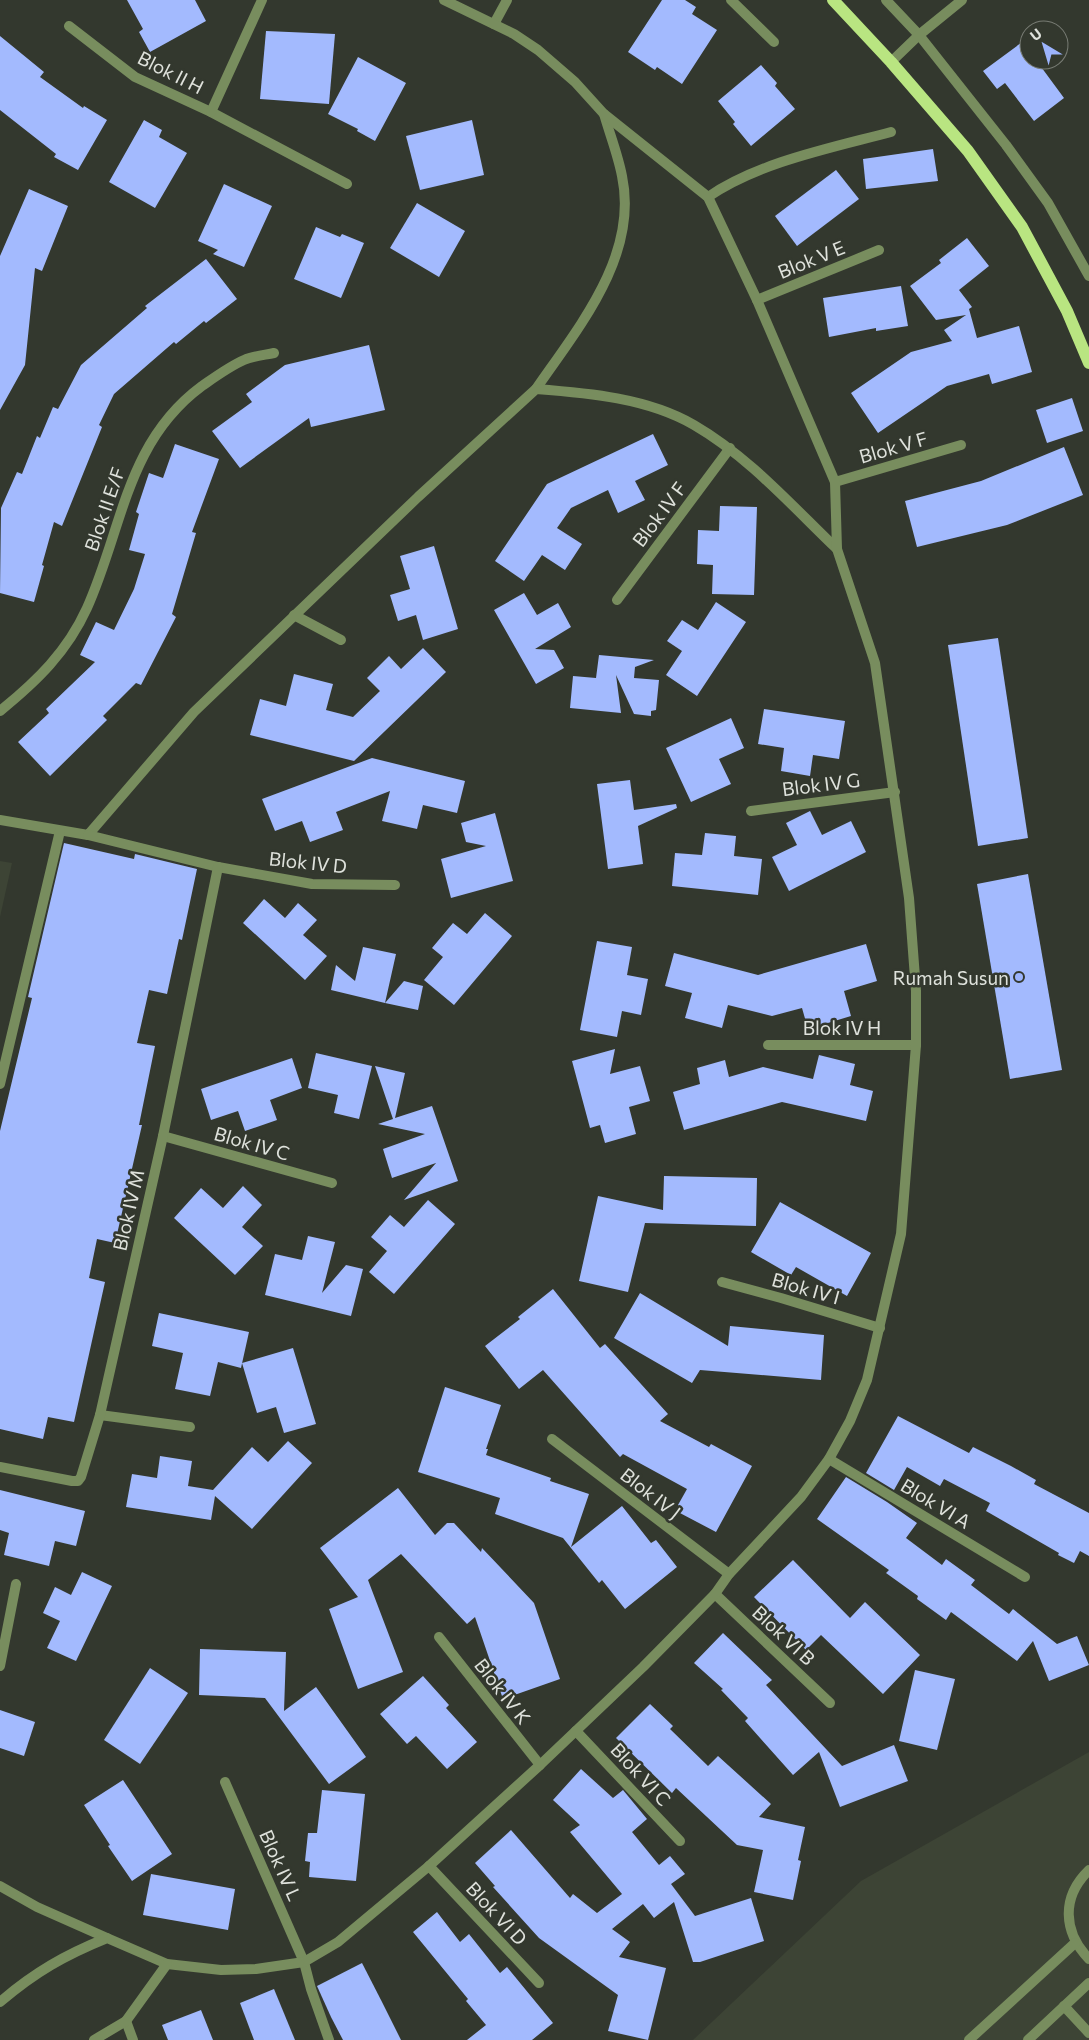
<svg xmlns="http://www.w3.org/2000/svg" width="1089" height="2040" font-family="Commissioner,sans-serif">
  <style>
    .built { fill: #3d4435 }
    .building { fill: #a3bafe }
    .lines { fill: none; stroke-linecap: round; stroke-linejoin: round }
    .service { stroke: #788d5e; stroke-width: 10 }
    .minor { stroke: #788d5e; stroke-width: 10 }
    .primary { stroke: #b9e581; stroke-width: 12 }
    .poi-dot { fill: #9cb4fd; stroke: #33382e; stroke-width: 2 }
    .labels { text-anchor: middle; dominant-baseline: central; stroke-width: 5; stroke-linejoin: round; paint-order: stroke }
    .street-label { font-size: 19px; fill: #dfe2dc; stroke: #33382e }
    .poi-label { font-size: 19px; fill: #dfe2dc; stroke: #33382e; text-anchor: end }
  </style>
  <rect width="100%" height="100%" fill="#33382e"/>
  <g class="built">
    <polygon points="0,861 12,863 0,917"/>
    <polygon points="1089,1752 1089,2040 693,2040 861,1881"/>
  </g>
  <g class="building">
    <polygon points="127,0 195,0 206,21 150,52 139,32 143,29"/>
    <polygon points="662,0 685,0 696,7 692,14 717,30 682,84 657,67 655,70 628,52"/>
    <polygon points="266,31 335,34 329,104 260,99"/>
    <polygon points="0,36 44,72 40,77 83,108 84,106 107,120 78,170 54,157 56,154 0,110"/>
    <polygon points="1029,37 1029,60 1036,60 1064,98 1034,121 1005,83 997,89 983,71"/>
    <polygon points="358,57 406,83 375,141 357,131 358,129 328,114"/>
    <polygon points="761,65 777,83 775,86 795,109 751,146 733,124 735,122 718,101"/>
    <polygon points="144,120 162,130 159,137 187,153 155,208 109,182"/>
    <polygon points="472,120 484,175 420,190 406,136"/>
    <polygon points="933,149 938,181 866,189 863,159"/>
    <polygon points="836,170 859,199 797,246 775,216"/>
    <polygon points="224,184 272,206 244,267 213,254 218,250 198,241"/>
    <polygon points="29,189 68,206 42,271 35,268 25,365 0,410 0,256"/>
    <polygon points="417,203 465,231 439,277 390,248"/>
    <polygon points="316,227 340,237 342,234 364,243 341,298 294,279"/>
    <polygon points="967,238 989,266 959,290 972,307 969,309 977,338 1019,326 1032,372 992,384 989,374 947,386 878,433 851,393 911,352 952,341 944,330 966,315 936,320 910,286 941,263 939,260"/>
    <polygon points="206,259 237,299 206,323 204,321 176,344 174,342 114,394 99,425 102,427 62,526 54,522 42,565 44,566 34,602 0,593 1,508 17,472 22,474 37,436 40,438 53,407 58,409 81,365 147,308 145,306"/>
    <polygon points="901,286 908,326 876,331 876,328 829,337 823,298"/>
    <polygon points="369,345 385,410 311,427 309,418 240,468 212,431 252,402 246,394 285,365"/>
    <polygon points="1072,398 1083,431 1047,443 1036,410"/>
    <polygon points="653,434 668,465 635,481 645,500 618,513 608,490 571,508 557,528 582,544 565,570 542,555 524,581 495,561 547,484"/>
    <polygon points="175,444 219,459 192,532 196,533 172,614 176,617 141,685 136,683 103,716 107,720 50,776 18,742 49,713 46,709 95,662 80,655 96,622 114,630 134,589 145,554 129,550 139,514 136,512 149,473 163,478"/>
    <polygon points="1064,447 1083,495 1007,525 917,547 905,501 981,481"/>
    <polygon points="720,506 757,507 754,595 712,594 713,565 697,564 698,530 719,531"/>
    <polygon points="434,546 458,629 423,640 416,615 398,621 390,595 410,589 400,556"/>
    <polygon points="524,593 537,615 558,603 571,627 535,649 554,650 564,668 536,684 494,610"/>
    <polygon points="716,602 746,622 697,696 666,675 682,651 667,641 682,620 698,630"/>
    <polygon points="998,638 1028,838 978,846 948,645"/>
    <polygon points="423,648 446,672 354,761 250,735 260,699 286,706 294,674 333,684 326,710 353,717 380,691 367,678 389,656 401,669"/>
    <polygon points="599,655 654,660 635,667 634,678 659,680 656,710 651,711 651,716 634,714 616,675 621,713 570,708 573,676 596,678"/>
    <polygon points="764,709 845,721 839,759 813,755 810,776 781,771 784,748 758,744"/>
    <polygon points="731,718 744,748 719,759 731,784 691,802 666,748"/>
    <polygon points="372,758 465,781 457,813 423,805 417,829 382,821 390,791 336,812 343,830 310,842 302,821 275,831 262,799"/>
    <polygon points="630,780 634,810 676,804 677,808 638,826 643,864 608,869 597,784"/>
    <polygon points="810,811 822,835 851,821 866,852 789,891 772,857 797,845 786,823"/>
    <polygon points="495,813 513,881 451,898 441,859 486,846 466,842 461,823"/>
    <polygon points="705,833 736,836 734,856 762,859 758,895 672,886 675,853 702,855"/>
    <polygon points="64,843 134,859 135,854 197,869 182,940 179,939 167,994 149,990 137,1043 155,1046 139,1125 142,1125 115,1243 97,1239 89,1278 105,1282 74,1422 48,1417 43,1439 0,1429 0,1131 32,998 28,997"/>
    <polygon points="1028,874 1062,1070 1010,1079 977,884"/>
    <polygon points="264,899 285,918 298,903 317,920 303,935 327,956 305,980 243,923"/>
    <polygon points="485,913 512,936 454,1005 424,980 443,957 432,948 453,923 467,934"/>
    <polygon points="597,941 632,947 627,975 648,979 641,1015 622,1011 617,1037 580,1030"/>
    <polygon points="866,944 877,981 844,991 851,1016 808,1029 802,1008 772,1016 728,1005 722,1028 685,1018 692,993 665,986 674,953 758,975"/>
    <polygon points="363,947 396,954 385,1003 331,990 336,965 355,981"/>
    <polygon points="404,981 423,986 418,1010 385,1003"/>
    <polygon points="615,1049 610,1074 640,1066 650,1101 629,1107 636,1134 605,1143 600,1125 590,1128 572,1061"/>
    <polygon points="316,1053 372,1066 359,1119 334,1113 338,1095 308,1088"/>
    <polygon points="819,1055 855,1064 850,1085 873,1091 866,1121 782,1102 684,1130 673,1092 700,1084 697,1068 725,1060 729,1077 763,1067 813,1079"/>
    <polygon points="292,1058 302,1088 270,1100 277,1120 245,1131 238,1111 211,1120 201,1089"/>
    <polygon points="375,1066 405,1073 395,1118 432,1106 458,1181 404,1200 436,1163 392,1178 383,1149 425,1134 378,1124 393,1119"/>
    <polygon points="664,1176 757,1178 756,1226 645,1223 628,1292 579,1281 598,1196 663,1210"/>
    <polygon points="243,1186 262,1205 242,1227 263,1246 235,1275 174,1218 201,1188 223,1208"/>
    <polygon points="428,1200 455,1224 394,1294 369,1272 387,1251 371,1237 390,1215 404,1227"/>
    <polygon points="780,1202 871,1253 847,1296 796,1267 791,1275 751,1252"/>
    <polygon points="308,1236 335,1242 322,1293 346,1265 363,1269 351,1316 265,1295 275,1254 302,1260"/>
    <polygon points="553,1289 600,1348 605,1344 668,1414 660,1421 709,1447 711,1444 752,1466 716,1532 678,1512 678,1505 687,1489 623,1454 620,1457 543,1370 519,1389 485,1346 520,1319 518,1317"/>
    <polygon points="640,1293 728,1346 730,1326 824,1335 821,1380 700,1370 692,1383 614,1338"/>
    <polygon points="159,1313 249,1332 241,1368 218,1362 210,1396 175,1389 183,1353 152,1346"/>
    <polygon points="293,1348 316,1424 284,1433 276,1407 257,1413 242,1363"/>
    <polygon points="445,1387 501,1405 486,1449 488,1449 486,1455 551,1478 550,1481 589,1494 571,1547 622,1506 651,1543 656,1540 677,1567 625,1609 602,1580 599,1583 563,1538 495,1514 500,1498 418,1472"/>
    <polygon points="898,1416 969,1453 973,1447 1011,1466 1036,1480 1034,1484 1089,1513 1089,1556 1080,1551 1074,1563 1058,1555 1059,1553 986,1511 990,1503 944,1479 940,1486 907,1467 894,1490 866,1473"/>
    <polygon points="288,1441 312,1463 252,1529 215,1496 211,1520 126,1507 132,1474 157,1478 160,1456 192,1461 188,1486 213,1490 252,1447 268,1462"/>
    <polygon points="846,1477 887,1502 917,1523 906,1538 942,1565 946,1559 975,1580 971,1585 1009,1614 1013,1609 1057,1644 1077,1636 1089,1665 1049,1681 1033,1641 1017,1661 951,1612 946,1620 917,1599 918,1596 886,1573 889,1570 817,1519"/>
    <polygon points="398,1488 435,1535 447,1523 454,1523 481,1552 482,1548 534,1603 560,1679 503,1699 475,1617 467,1624 401,1554 368,1580 403,1672 358,1689 329,1609 358,1597 320,1548"/>
    <polygon points="0,1490 85,1511 76,1546 55,1541 49,1566 4,1555 9,1533 0,1530"/>
    <polygon points="793,1560 850,1618 865,1602 920,1655 883,1694 821,1635 806,1650 754,1597"/>
    <polygon points="82,1572 112,1586 76,1661 47,1648 60,1621 43,1613 55,1587 71,1595"/>
    <polygon points="723,1633 772,1680 766,1685 842,1766 894,1745 908,1781 840,1807 819,1752 793,1775 745,1721 748,1718 721,1690 723,1689 694,1663"/>
    <polygon points="200,1649 286,1652 284,1711 316,1687 366,1757 329,1784 265,1698 199,1695"/>
    <polygon points="150,1668 188,1693 140,1764 104,1740"/>
    <polygon points="915,1670 955,1679 937,1750 899,1741"/>
    <polygon points="423,1676 449,1705 446,1708 477,1742 447,1769 416,1736 407,1744 380,1714"/>
    <polygon points="650,1704 673,1726 670,1729 708,1766 718,1756 771,1804 759,1817 805,1827 798,1860 801,1861 793,1900 754,1892 763,1850 737,1845 676,1788 672,1793 616,1738"/>
    <polygon points="0,1710 35,1722 24,1756 0,1748"/>
    <polygon points="581,1769 613,1798 623,1790 647,1819 632,1832 659,1865 670,1856 685,1874 671,1884 695,1916 751,1898 764,1941 700,1962 693,1962 674,1902 654,1918 643,1904 612,1929 630,1942 619,1957 666,1968 648,2040 608,2031 618,1995 539,1938 493,1887 495,1886 475,1863 511,1830 570,1898 573,1894 597,1913 622,1894 570,1832 580,1825 553,1800"/>
    <polygon points="123,1780 172,1854 132,1881 108,1846 110,1845 84,1805"/>
    <polygon points="322,1790 365,1794 356,1881 309,1877 310,1862 305,1861 308,1833 317,1833"/>
    <polygon points="151,1874 235,1889 228,1930 143,1915"/>
    <polygon points="437,1912 460,1942 469,1934 500,1973 507,1967 553,2023 532,2040 467,2040 486,2025 466,2001 468,1999 413,1932"/>
    <polygon points="362,1963 382,2002 401,2040 343,2040 331,2017 317,1986"/>
    <polygon points="274,1989 295,2040 254,2040 240,2003"/>
    <polygon points="201,2010 213,2040 168,2040 162,2025"/>
  </g>
  <g class="lines">
    <g class="service">
      <path d="M 1089,1870 C 1061,1897 1063,1932 1089,1959"/>
      <polyline points="1064,2006 1089,2033"/>
      <polyline points="969,2040 1075,1943"/>
      <polyline points="1028,2040 1089,1983"/>
    </g>
    <g class="minor">
      <polyline points="731,0 774,42"/>
      <polyline points="886,0 919,35 1006,145 1048,203 1089,276"/>
      <polyline points="494,24 507,0"/>
      <polyline points="69,26 135,77 211,112 347,184"/>
      <polyline points="891,62 919,35 962,0"/>
      <polyline points="211,112 262,0"/>
      <path d="M 708,197 C 759,162 831,148 891,132"/>
      <polyline points="757,300 879,250"/>
      <path d="M 536,389 C 578,328 639,256 622,176 C 618,155 610,135 604,114"/>
      <polyline points="835,482 961,445"/>
      <polyline points="617,600 730,448"/>
      <polyline points="294,615 341,640"/>
      <path d="M 0,711 C 37,681 67,652 87,608 C 123,528 126,442 202,386 C 215,377 230,366 244,360 C 253,356 265,355 274,353"/>
      <polyline points="751,811 895,792"/>
      <path d="M 0,820 L 88,835 L 194,712 L 418,497 L 536,389 C 588,393 648,398 694,425 C 749,457 791,505 837,549"/>
      <polyline points="88,835 218,867 312,884 395,885"/>
      <polyline points="768,1045 916,1045"/>
      <polyline points="0,1084 60,831"/>
      <polyline points="163,1136 332,1183"/>
      <polyline points="722,1282 781,1298 880,1328"/>
      <polyline points="100,1415 190,1427"/>
      <polyline points="552,1439 729,1574"/>
      <polyline points="829,1459 1025,1577"/>
      <polyline points="0,1467 72,1481 78,1481 81,1477 100,1415 163,1136 218,867"/>
      <polyline points="715,1594 830,1703"/>
      <polyline points="439,1637 540,1765"/>
      <polyline points="0,1666 16,1584"/>
      <polyline points="576,1731 680,1841"/>
      <polyline points="225,1782 304,1962 311,1989 329,2040"/>
      <polyline points="429,1866 539,1983"/>
      <polyline points="0,1886 37,1907 107,1938"/>
      <path d="M 0,2002 C 35,1972 65,1955 107,1938 L 167,1964 L 221,1970 L 256,1969 L 304,1962 L 338,1942 L 429,1866 L 540,1765 L 643,1667 L 715,1594 L 729,1574 L 801,1497 L 829,1459 L 850,1421 L 867,1380 L 901,1234 L 916,1045 L 916,991 L 909,898 L 875,663 L 837,549 L 835,482 L 757,300 L 708,197 L 604,114 L 575,82 L 538,50 L 514,34 L 444,0"/>
      <polyline points="126,2021 133,2040"/>
      <polyline points="94,2040 126,2021 167,1964"/>
    </g>
    <polyline class="primary" points="833,0 891,62 968,151 1022,227 1067,311 1089,363"/>
  </g>
  <circle class="poi-dot" cx="1019" cy="977" r="5"/>
  <g class="labels">
    <g class="street-label">
      <text transform="translate(171 72) rotate(27)">Blok II H</text>
      <text transform="translate(811 259) rotate(-22)">Blok V E</text>
      <text transform="translate(893 447) rotate(-16)">Blok V F</text>
      <text transform="translate(104 509) rotate(-71)">Blok II E/F</text>
      <text transform="translate(659 514) rotate(-53)">Blok IV F</text>
      <text transform="translate(821 784) rotate(-7)">Blok IV G</text>
      <text transform="translate(308 862) rotate(6)">Blok IV D</text>
      <text x="842" y="1027">Blok IV H</text>
      <text transform="translate(252 1143) rotate(16)">Blok IV C</text>
      <text transform="translate(128 1210) rotate(-77)">Blok IV M</text>
      <text transform="translate(806 1288) rotate(16)">Blok IV I</text>
      <text transform="translate(651 1493) rotate(38)">Blok IV J</text>
      <text transform="translate(936 1503) rotate(31)">Blok VI A</text>
      <text transform="translate(784 1635) rotate(43)">Blok VI B</text>
      <text transform="translate(503 1691) rotate(52)">Blok IV K</text>
      <text transform="translate(641 1774) rotate(47)">Blok VI C</text>
      <text transform="translate(281 1865) rotate(66)">Blok IV L</text>
      <text transform="translate(497 1913) rotate(47)">Blok VI D</text>
    </g>
    <g class="poi-label">
      <text x="1009" y="977">Rumah Susun</text>
    </g>
  </g>
  <g transform="translate(1044 45) rotate(322)"><circle r="24" fill="#33382e" stroke="#787c74"/>
  <path d="M0-4L9 19L0 12L-9 19Z" fill="#9cb4fd"/>
  <text y="-8" font-size="14" font-weight="bold" text-anchor="middle" fill="#dfe2dc">U</text>
  </g>
</svg>
